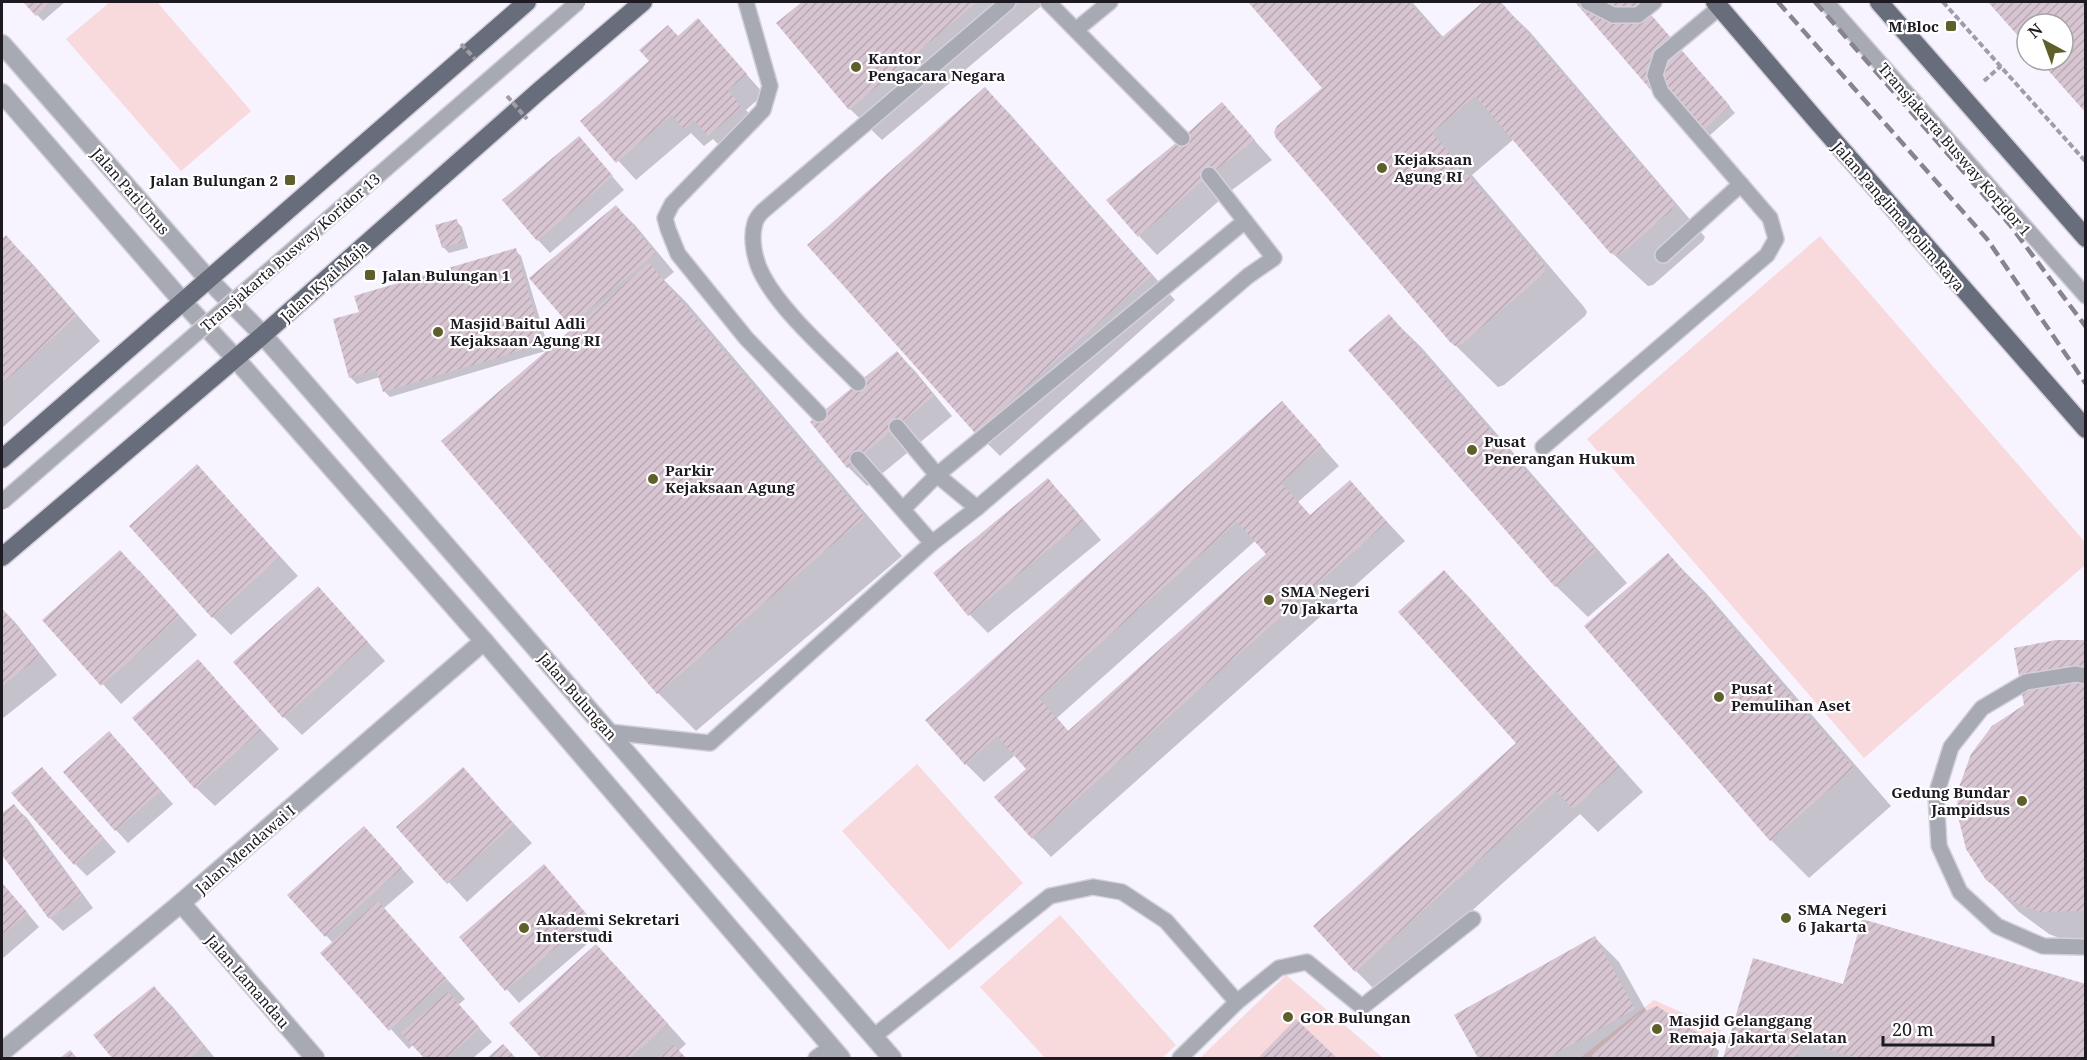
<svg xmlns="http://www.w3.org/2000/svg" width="2087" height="1060" font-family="'Noto Serif',serif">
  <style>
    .grass { fill: #f8d9dc }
    .shadow { fill: #0003; fill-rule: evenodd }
    .building { fill: url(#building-hatch); fill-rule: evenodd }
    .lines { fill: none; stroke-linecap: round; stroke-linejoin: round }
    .service-casing { stroke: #d4d0db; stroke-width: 18 }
    .minor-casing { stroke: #d4d0db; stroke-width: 21 }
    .tertiary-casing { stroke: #d4d0db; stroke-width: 21 }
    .primary-casing { stroke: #d4d0db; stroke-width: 21 }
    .path { stroke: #a09da7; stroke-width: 4; stroke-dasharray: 6 3; stroke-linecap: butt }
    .service { stroke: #a8aab3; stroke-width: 15 }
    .minor { stroke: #a8aab3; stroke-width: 18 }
    .tertiary { stroke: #a8aab3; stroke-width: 18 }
    .primary { stroke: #686d7b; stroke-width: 18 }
    .rail { stroke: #88848e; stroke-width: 4.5; stroke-dasharray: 12 6; stroke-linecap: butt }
    .service-bridge-casing { stroke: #d4d0db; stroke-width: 18; stroke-linecap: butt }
    .path-bridge { stroke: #a09da7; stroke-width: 4; stroke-dasharray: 6 3; stroke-linecap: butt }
    .service-bridge { stroke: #a8aab3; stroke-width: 15 }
    .poi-dot { fill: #5f5f2c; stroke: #fff; stroke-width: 2 }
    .labels { text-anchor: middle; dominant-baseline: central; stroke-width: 4.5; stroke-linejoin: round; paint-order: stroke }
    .poi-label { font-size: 15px; font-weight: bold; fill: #1d1a21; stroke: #fff; text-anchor: start }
    .street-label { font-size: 15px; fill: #1d1a21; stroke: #fff }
  </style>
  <defs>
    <pattern id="building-hatch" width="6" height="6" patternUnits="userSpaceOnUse" patternTransform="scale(1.5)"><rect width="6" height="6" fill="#d8c5d2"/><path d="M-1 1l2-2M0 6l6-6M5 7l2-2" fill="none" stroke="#b9a9b4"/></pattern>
  </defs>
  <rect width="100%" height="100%" fill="#f7f3ff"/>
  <g class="grass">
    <polygon points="110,2 157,2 251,111 181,171 66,39"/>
    <polygon points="1820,236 2085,542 2085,565 1864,758 1587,439"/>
    <polygon points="917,764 1023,883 949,950 842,831"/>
    <polygon points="1060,915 1176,1045 1162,1058 1045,1058 980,987"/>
    <polygon points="1286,975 1383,1058 1200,1058"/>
    <polygon points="1654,1000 1721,1030 1711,1058 1580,1058"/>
  </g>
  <g class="shadow">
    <polygon points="25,2 65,2 43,21"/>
    <polygon points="804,2 1046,2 882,140 850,109 778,23"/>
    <polygon points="1250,2 1412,2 1444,38 1485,2 1499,2 1530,32 1705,237 1703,241 1653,285 1648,286 1611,252 1514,139 1472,175 1584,307 1587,312 1585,316 1504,385 1498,387 1451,341 1324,88"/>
    <polygon points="1577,2 1639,2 1735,113 1700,144"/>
    <polygon points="1990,2 2086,2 2086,110 2041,60 2063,60 2063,24 2027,24 2027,43"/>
    <polygon points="698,20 764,94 746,110 760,126 728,154 713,139 704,146 691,133 636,180 582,121"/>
    <polygon points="985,89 1009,113 1175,300 1000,456 976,432"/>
    <polygon points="1222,104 1272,160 1228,193 1157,255 1139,236 1183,139"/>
    <polygon points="579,138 624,190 550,253 538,240"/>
    <polygon points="616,207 635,225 674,272 664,280 687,303 902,556 696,731 658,693 443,441 575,329 571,325"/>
    <polygon points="456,221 462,227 468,248 449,253 443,247"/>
    <polygon points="6,237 30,261 100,341 2,428 2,241"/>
    <polygon points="515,250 521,256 549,350 390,397 384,391 380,377 357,384 351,378 334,321 361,313"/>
    <polygon points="1389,316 1421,347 1627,583 1588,617 1556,586"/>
    <polygon points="897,353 915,371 952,416 867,486 848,467 812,423"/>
    <path d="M 1300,422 L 1339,466 L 1298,502 L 1311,516 L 1350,482 L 1405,541 L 1051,857 L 1033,838 L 1028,769 L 1015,755 L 984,782 L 966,764 ZM 1255,541 L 1268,554 L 1069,732 L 1057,718 Z"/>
    <polygon points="197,466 298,576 231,635 213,617"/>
    <polygon points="1048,480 1066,499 1101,540 988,633 970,615"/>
    <polygon points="1668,555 1706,593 1891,806 1809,878 1771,840 1586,627"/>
    <polygon points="139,570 197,635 121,704 44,620"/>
    <polygon points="1444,572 1468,596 1643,792 1598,832 1580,814 1379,994 1356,971 1518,743"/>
    <polygon points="336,607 385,661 302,735 284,717"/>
    <polygon points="2,609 15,622 57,675 2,719"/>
    <polygon points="2086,642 2086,943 2072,943 2049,934 2019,912 1987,879 2025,706"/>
    <polygon points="198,661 279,749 215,806 196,788"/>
    <polygon points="122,746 173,804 128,843 116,830"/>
    <polygon points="463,769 532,843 467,902 398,827"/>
    <polygon points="54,781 116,852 87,876 75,864"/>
    <polygon points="14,806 27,818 93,908 63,931 50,918 2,852 2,815"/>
    <polygon points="377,841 414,882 383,909 465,999 458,1005 492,1042 473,1058 426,1058 413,1045 409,1049 322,953 333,943 289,895"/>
    <polygon points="556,879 601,932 519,1003 461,937"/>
    <polygon points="2,883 39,927 2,959"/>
    <polygon points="1595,938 1619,962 1647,1012 1713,1045 1719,1051 1717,1058 1480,1058 1456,1016"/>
    <polygon points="1754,959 1844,986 2086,985 2086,1058 1724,1058"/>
    <polygon points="615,965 686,1044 678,1051 686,1058 543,1058 511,1023"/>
    <polygon points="154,988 173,1007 215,1058 114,1058 95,1035"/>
    <polygon points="1296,1021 1334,1058 1260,1058"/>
  </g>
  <g class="building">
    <polygon points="23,2 52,2 36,16"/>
    <polygon points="802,2 977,2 849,110 776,23"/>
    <polygon points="1248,2 1409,2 1441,38 1483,2 1501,2 1671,199 1674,205 1672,210 1621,254 1615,255 1610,253 1475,96 1432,133 1543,263 1545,269 1544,274 1462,344 1455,346 1450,342 1276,138 1274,132 1277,126 1322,88"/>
    <polygon points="1575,2 1640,2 1730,106 1693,139"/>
    <polygon points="1988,2 2086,2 2086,113 2039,60 2063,60 2063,24 2027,24 2027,46"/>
    <polygon points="698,18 747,74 728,90 742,107 708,136 694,120 684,129 672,115 616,163 580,121 649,61 639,50 668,25 678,36"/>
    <polygon points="985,87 1152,275 975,433 807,245"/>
    <polygon points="1222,102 1255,140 1209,175 1138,237 1106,200 1182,138"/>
    <polygon points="579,136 613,176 537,241 502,200"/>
    <polygon points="616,205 656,253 570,326 529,278"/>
    <polygon points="457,219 463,242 442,248 435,225"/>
    <polygon points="6,235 77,316 2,384 2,239"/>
    <polygon points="516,248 543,344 383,392 376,370 349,378 333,319 359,312 354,296"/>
    <polygon points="649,263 865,517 657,694 441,441"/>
    <polygon points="1389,314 1596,551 1555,587 1348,350"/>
    <polygon points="897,351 934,396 847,468 810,422"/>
    <path d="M 1282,401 L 1322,446 L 1281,483 L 1310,515 L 1350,480 L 1387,522 L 1032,839 L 994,797 L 1026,769 L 997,736 L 965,765 L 925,720 ZM 1237,522 L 1266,554 L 1068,731 L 1039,698 Z"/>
    <polygon points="197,464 280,557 212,618 129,526"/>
    <polygon points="1048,478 1083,521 968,616 933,573"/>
    <polygon points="120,550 180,616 101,686 42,620"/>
    <polygon points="1668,553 1854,768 1770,841 1584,626"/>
    <polygon points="1444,570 1620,767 1573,809 1556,791 1355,972 1313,926 1516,743 1398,612"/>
    <polygon points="318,586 368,642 283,718 233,662"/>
    <polygon points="2,608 40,656 2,686"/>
    <polygon points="2056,640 2086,640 2086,911 2040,912 2016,903 1986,880 1966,849 1957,812 1958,790 1971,754 1992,726 2024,705 2014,648"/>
    <polygon points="198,659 261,730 195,789 132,718"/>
    <polygon points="109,731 161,791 115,831 63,772"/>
    <polygon points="42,767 104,838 74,865 11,793"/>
    <polygon points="463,767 514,824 447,884 396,827"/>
    <polygon points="14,804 82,895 49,919 2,855 2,813"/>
    <polygon points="364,826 402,868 325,937 287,895"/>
    <polygon points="544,864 590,918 505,991 459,937"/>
    <polygon points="2,883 28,913 2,936"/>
    <polygon points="378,901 447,979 389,1031 320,953"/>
    <polygon points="1862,919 2086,984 2086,1058 1857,1058 1802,1042 1797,1058 1723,1058 1753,958 1843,984"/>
    <polygon points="1595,936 1635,1009 1548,1058 1478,1058 1454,1015"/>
    <polygon points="596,944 668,1024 630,1058 541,1058 509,1023"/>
    <polygon points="154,986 204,1047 190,1058 112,1058 93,1035"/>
    <polygon points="448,992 480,1028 447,1058 424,1058 401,1033"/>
    <polygon points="1657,1006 1714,1044 1709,1058 1593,1058 1592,1055 1639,1014"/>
    <polygon points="1296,1019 1337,1058 1258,1058"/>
    <polygon points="503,1044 516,1058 487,1058"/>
    <polygon points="674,1045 686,1058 658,1058"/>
    <polygon points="70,1050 77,1058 60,1058"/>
  </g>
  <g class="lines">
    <g class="service-casing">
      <g id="service">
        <polyline points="746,2 770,86 763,110 672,204 665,218 668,229 678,254 746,338 819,414"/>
        <polyline points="1048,2 1182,138"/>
        <polyline points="1588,2 1613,15 1638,15 1654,2"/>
        <polyline points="1826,2 2086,296"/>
        <polyline points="1077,29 1110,2"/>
        <polyline points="1663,255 1741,184"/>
        <path d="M 858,383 C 829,353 782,312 763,276 C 755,262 750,239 755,223 C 756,219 760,214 763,211 L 1008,2"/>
        <polyline points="897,427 937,475 977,508"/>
        <polyline points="1543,447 1767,255 1776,239 1770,218 1661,92 1655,75 1661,56 1720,7"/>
        <polyline points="858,459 932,543"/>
        <polyline points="903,509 937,475 1245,221"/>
        <polyline points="2086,676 2076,674 2026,682 1982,708 1951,747 1936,795 1939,846 1960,892 1997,926 2043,946 2086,947"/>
        <polyline points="609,732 710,743 932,543 977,508 1248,276 1274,258 1209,175"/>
        <polyline points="873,1037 1050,896 1093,887 1122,892 1166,921 1237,1002"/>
        <polyline points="816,1058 831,1047"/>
        <polyline points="1180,1058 1237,1002 1279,968 1307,962 1362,1007 1473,919"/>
      </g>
    </g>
    <g class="minor-casing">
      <g id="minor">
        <polyline points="181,903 315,1058"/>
        <polyline points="2,1052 181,903 484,641"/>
      </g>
    </g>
    <g class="tertiary-casing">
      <g id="tertiary">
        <polyline points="2,44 208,279 263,335 892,1058"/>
        <polyline points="2,93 183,302 235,358 484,641 841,1058"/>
      </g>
    </g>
    <g class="primary-casing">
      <g id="primary">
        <polyline points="1715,2 1816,120 2086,429"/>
        <polyline points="1879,2 2086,238"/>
        <polyline points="2,459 527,2"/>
        <polyline points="2,557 263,335 539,91 643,2"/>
      </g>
    </g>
    <g class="path">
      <polyline points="1943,2 2086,162"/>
      <polyline points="1984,81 2001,66"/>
    </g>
    <use href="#service" class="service"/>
    <use href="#minor" class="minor"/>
    <use href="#tertiary" class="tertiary"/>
    <use href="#primary" class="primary"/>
    <g class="rail">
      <polyline points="1778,2 1987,239 2086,384"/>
      <polyline points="1815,2 2010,225 2086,327"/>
    </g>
    <g class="service-bridge-casing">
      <polyline id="service-bridge" points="2,502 578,2"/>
    </g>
    <g class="path-bridge">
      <polyline points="461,44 475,59"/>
      <polyline points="507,96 527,119"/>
    </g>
    <use href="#service-bridge" class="service-bridge"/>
  </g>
  <g class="poi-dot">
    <rect x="1945" y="20" width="12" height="12" rx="3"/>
    <circle cx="856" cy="67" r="6"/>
    <circle cx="1382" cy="168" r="6"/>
    <rect x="284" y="174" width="12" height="12" rx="3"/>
    <rect x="364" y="269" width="12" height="12" rx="3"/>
    <circle cx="438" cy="332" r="6"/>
    <circle cx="1472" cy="450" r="6"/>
    <circle cx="653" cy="479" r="6"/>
    <circle cx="1269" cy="600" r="6"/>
    <circle cx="1719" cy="697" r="6"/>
    <circle cx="2022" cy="801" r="6"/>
    <circle cx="1786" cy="918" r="6"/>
    <circle cx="524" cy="928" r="6"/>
    <circle cx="1288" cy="1017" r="6"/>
    <circle cx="1657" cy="1029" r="6"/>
  </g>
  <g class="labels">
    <g class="poi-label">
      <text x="1939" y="26" text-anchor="end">M Bloc</text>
      <text x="868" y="58">Kantor<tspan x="868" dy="17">Pengacara Negara</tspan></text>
      <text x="1394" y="159">Kejaksaan<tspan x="1394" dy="17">Agung RI</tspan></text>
      <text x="278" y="180" text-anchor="end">Jalan Bulungan 2</text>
      <text x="382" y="275">Jalan Bulungan 1</text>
      <text x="450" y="323">Masjid Baitul Adli<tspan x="450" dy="17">Kejaksaan Agung RI</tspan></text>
      <text x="1484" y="441">Pusat<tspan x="1484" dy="17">Penerangan Hukum</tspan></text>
      <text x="665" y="470">Parkir<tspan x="665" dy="17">Kejaksaan Agung</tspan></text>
      <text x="1281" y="591">SMA Negeri<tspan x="1281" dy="17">70 Jakarta</tspan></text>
      <text x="1731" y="688">Pusat<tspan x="1731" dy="17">Pemulihan Aset</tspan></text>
      <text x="2010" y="792" text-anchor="end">Gedung Bundar<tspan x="2010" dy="17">Jampidsus</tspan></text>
      <text x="1798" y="909">SMA Negeri<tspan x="1798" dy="17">6 Jakarta</tspan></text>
      <text x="536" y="919">Akademi Sekretari<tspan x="536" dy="17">Interstudi</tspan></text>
      <text x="1300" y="1017">GOR Bulungan</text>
      <text x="1669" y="1020">Masjid Gelanggang<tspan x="1669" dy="17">Remaja Jakarta Selatan</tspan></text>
    </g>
    <g class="street-label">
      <text transform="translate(1955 149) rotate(49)">Transjakarta Busway Koridor 1</text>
      <text transform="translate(131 191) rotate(49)">Jalan Pati Unus</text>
      <text transform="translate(1899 216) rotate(49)">Jalan Panglima Polim Raya</text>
      <text transform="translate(290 252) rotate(-41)">Transjakarta Busway Koridor 13</text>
      <text transform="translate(324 281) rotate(-42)">Jalan Kyai Maja</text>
      <text transform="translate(578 696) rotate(49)">Jalan Bulungan</text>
      <text transform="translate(245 849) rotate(-41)">Jalan Mendawai I</text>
      <text transform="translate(248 981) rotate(49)">Jalan Lamandau</text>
    </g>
  </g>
  <rect width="2087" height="1060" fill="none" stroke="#1d1a21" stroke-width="6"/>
  <g transform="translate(2045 42) rotate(319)"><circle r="28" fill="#ffffff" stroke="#a5a3a6" stroke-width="1.5"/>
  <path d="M0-4.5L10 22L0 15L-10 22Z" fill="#5f5f2c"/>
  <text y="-9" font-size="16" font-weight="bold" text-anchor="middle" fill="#1d1a21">N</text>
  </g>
  <path d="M1883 1036v9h110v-9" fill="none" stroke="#1d1a21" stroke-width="3"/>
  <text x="1892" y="1036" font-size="18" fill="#1d1a21" stroke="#ffffff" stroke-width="4.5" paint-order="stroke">20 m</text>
</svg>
